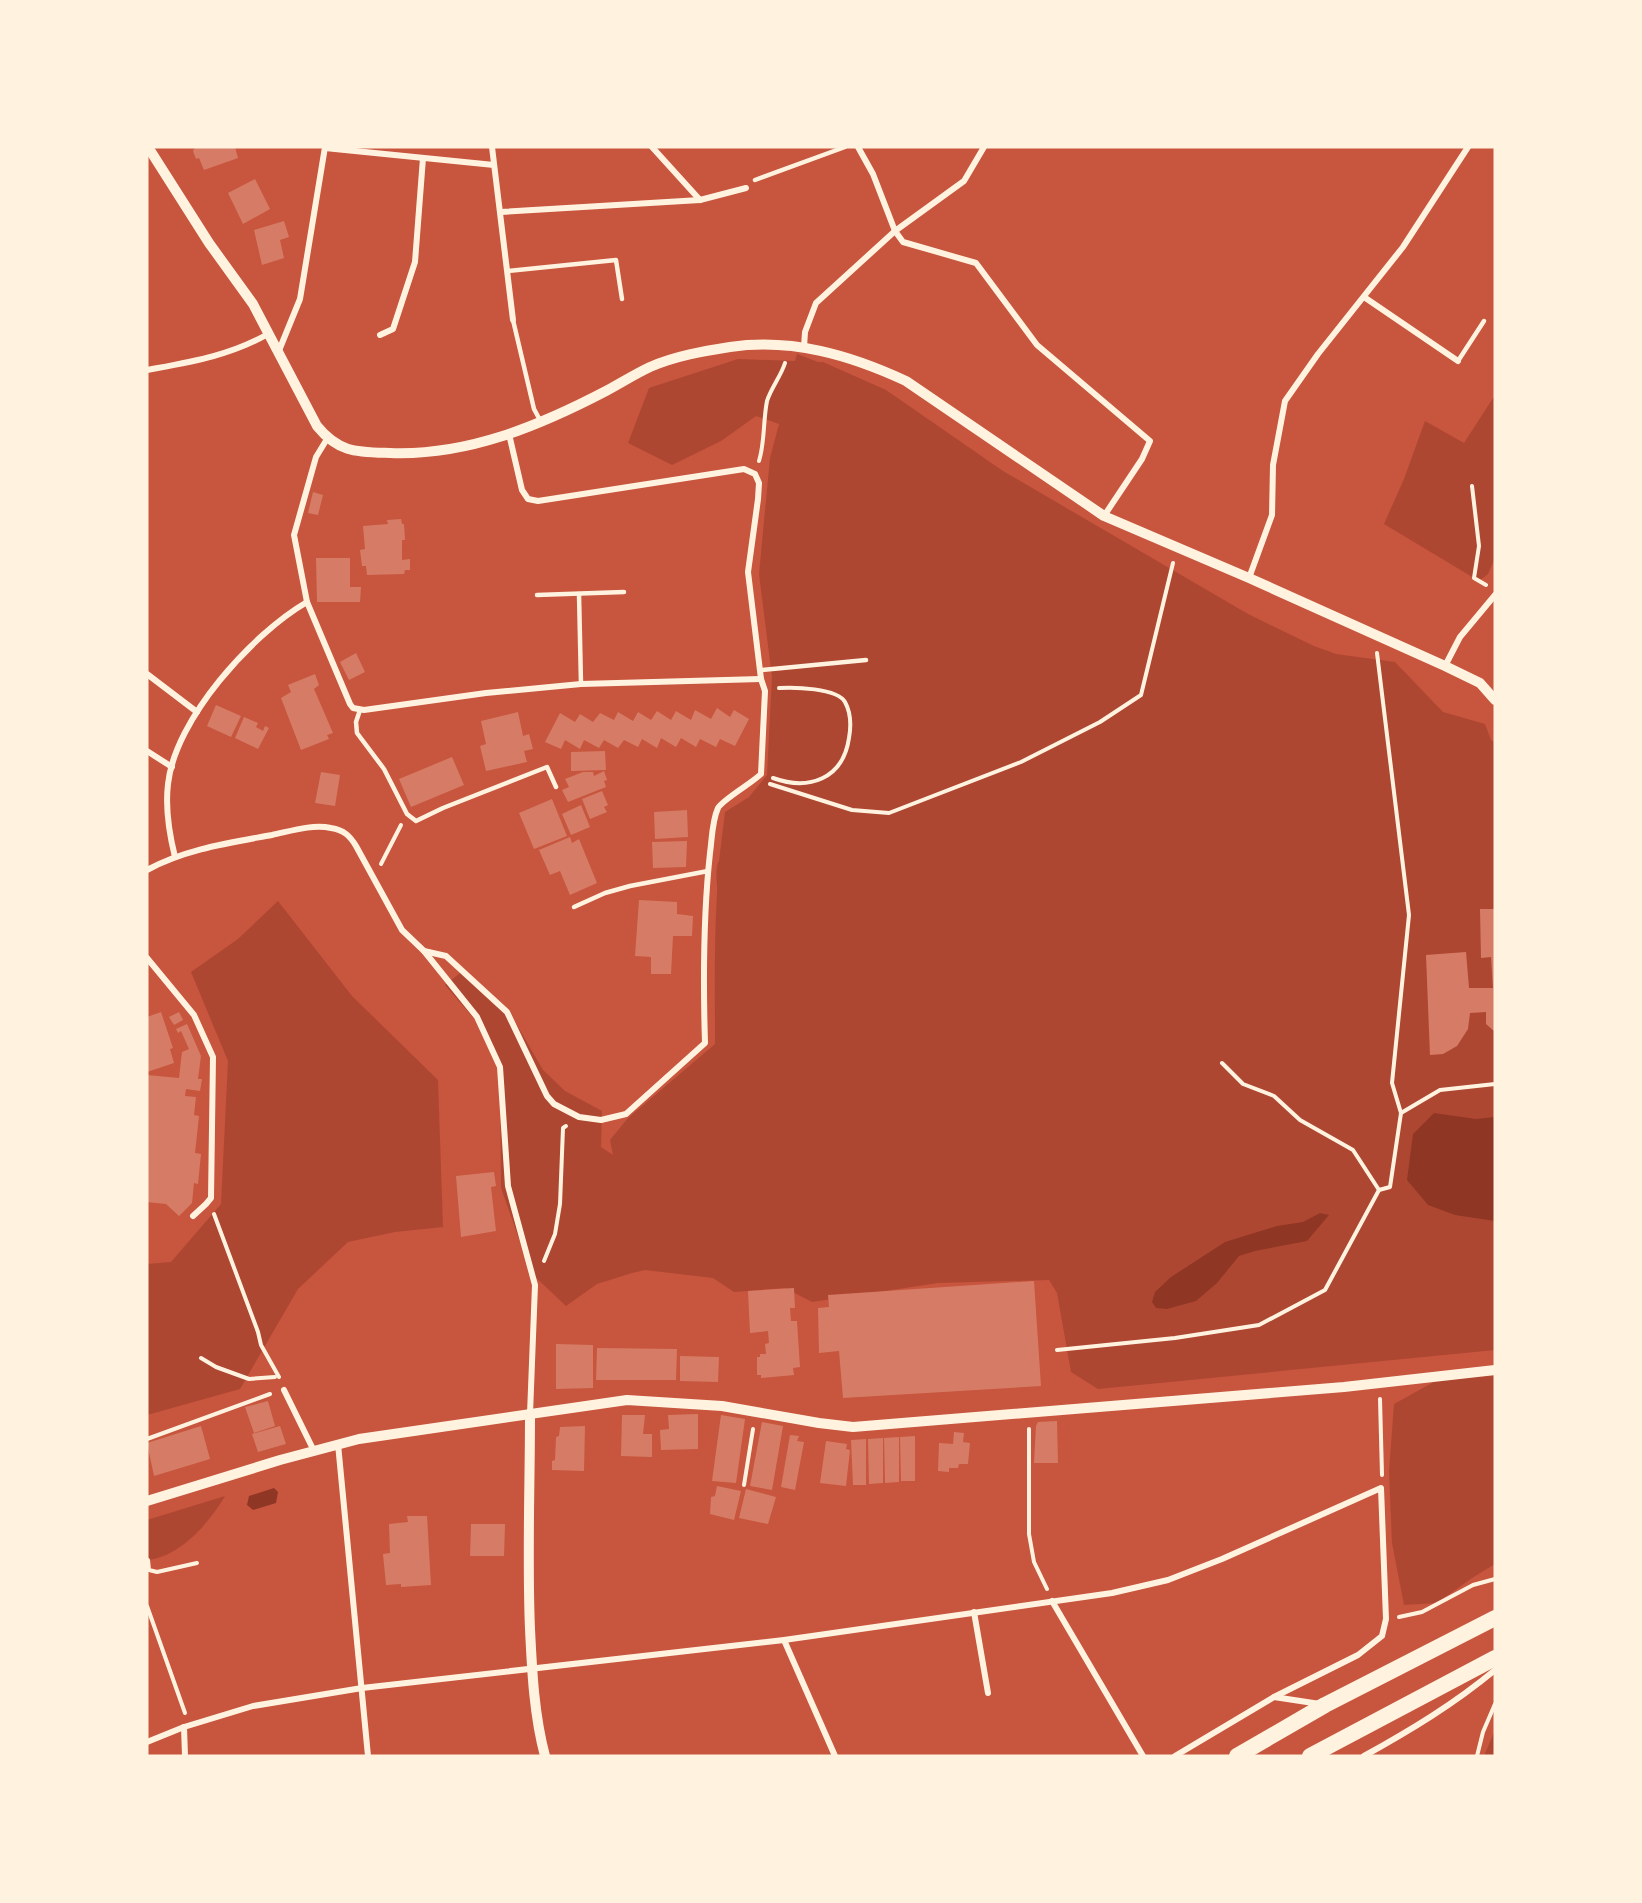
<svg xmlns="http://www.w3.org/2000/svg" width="1642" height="1903" font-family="Rubik,sans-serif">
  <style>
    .green { fill: #ae4732 }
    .water { fill: #8f3625 }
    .building { fill: #d67c66 }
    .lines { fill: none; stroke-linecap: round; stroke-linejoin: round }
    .path { stroke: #fff3e0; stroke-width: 4 }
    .service { stroke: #fff3e0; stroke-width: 4.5 }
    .minor { stroke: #fff3e0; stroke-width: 6 }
    .tertiary { stroke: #fff3e0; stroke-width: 10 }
    .trunk { stroke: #fff3e0; stroke-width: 16 }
  </style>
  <rect width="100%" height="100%" fill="#c8553d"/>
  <g class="green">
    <path d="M 797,354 L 818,362 L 823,362 L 886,390 L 1003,471 L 1248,614 L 1314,646 L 1336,654 L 1395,662 L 1443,712 L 1485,724 L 1491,740 L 1494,742 L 1495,749 L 1495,1350 L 1098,1389 L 1071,1372 L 1057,1293 L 1049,1280 L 938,1283 L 812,1302 L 785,1288 L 734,1292 L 713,1278 L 645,1270 L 632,1273 L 597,1284 L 566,1306 L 531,1273 L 501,1188 L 500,1064 L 476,1021 L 445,985 L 464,970 L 510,1013 L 543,1070 L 565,1091 L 602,1111 L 601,1147 L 613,1155 L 610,1140 L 628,1118 L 715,1044 C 715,994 714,944 717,893 C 718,883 714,870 719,861 L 725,812 L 749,797 L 767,775 L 772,677 L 759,574 L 770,458 L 779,424 L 756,416 L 721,441 L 672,465 L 628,443 L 649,388 L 738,359 L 795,361 Z"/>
    <polygon points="1495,395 1495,558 1488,574 1479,581 1384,524 1404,479 1425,421 1464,443"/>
    <polygon points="278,901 352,996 438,1080 443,1227 395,1232 348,1242 298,1289 240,1389 147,1415 147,1264 171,1262 221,1204 228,1061 191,972 238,939"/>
    <polygon points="1495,1376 1495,1564 1472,1578 1437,1603 1404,1605 1392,1543 1389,1471 1394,1404 1441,1378"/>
    <path d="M 225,1496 C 209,1523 180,1557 147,1560 L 147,1520 Z"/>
    <polygon points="1495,1730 1495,1756 1484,1756"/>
  </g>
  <g class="water">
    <polygon points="1434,1113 1476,1119 1495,1117 1495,1221 1455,1215 1428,1205 1407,1180 1413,1134"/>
    <polygon points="1320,1213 1329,1215 1307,1241 1255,1251 1239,1256 1217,1283 1196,1301 1167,1309 1156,1308 1152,1302 1155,1292 1171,1277 1225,1242 1277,1226 1303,1222"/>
    <polygon points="274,1488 278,1492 276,1503 253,1510 247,1505 249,1496"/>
  </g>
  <g class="building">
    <polygon points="195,147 235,147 238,158 204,170 199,158 196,159 193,151"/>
    <polygon points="255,179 270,209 243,224 228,193"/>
    <polygon points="284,221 289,237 280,240 284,258 262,265 254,230"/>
    <polygon points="313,492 323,495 318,515 308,513"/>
    <polygon points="401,519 402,524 404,524 405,540 402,540 402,560 410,559 410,570 405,570 404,574 367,575 366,566 362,566 360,550 365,549 363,526 388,524 387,520"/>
    <polygon points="316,558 350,558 350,587 361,587 360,602 317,602"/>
    <polygon points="356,653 365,672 349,680 340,662"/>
    <polygon points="315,674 319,685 314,689 333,733 327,735 329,739 301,750 281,698 291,692 288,685"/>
    <polygon points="216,705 241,716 231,737 207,726"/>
    <polygon points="717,708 730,717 734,710 749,719 735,746 720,739 716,747 700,739 696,747 681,738 676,747 661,738 657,748 642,739 638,747 624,740 618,748 604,740 599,748 584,740 580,749 565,740 561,749 545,742 560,713 575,722 580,714 593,722 600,713 614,720 618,712 633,721 638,712 651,720 657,711 671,720 676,711 691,720 695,710 711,719"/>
    <polygon points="518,712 523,736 529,734 533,749 524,751 527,762 486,771 480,746 486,744 481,721"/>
    <polygon points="244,717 258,723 256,727 263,731 265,726 269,728 258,749 235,738"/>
    <polygon points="605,751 606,770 571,771 571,752"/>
    <polygon points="452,757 464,785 411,807 399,779"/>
    <polygon points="604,771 607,780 604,781 606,787 568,802 562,790 569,787 565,779 583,772 593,772 594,776"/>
    <polygon points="321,772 340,775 335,806 315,803"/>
    <polygon points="602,791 608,805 604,807 607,812 590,819 582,799"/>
    <polygon points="552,799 567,836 534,849 519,813"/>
    <polygon points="581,805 590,827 571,835 562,814"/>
    <polygon points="687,810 688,837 655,839 654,812"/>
    <polygon points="570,837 572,843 579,839 597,883 570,895 560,871 550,875 539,850"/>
    <polygon points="687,841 686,867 653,868 652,842"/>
    <polygon points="639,900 677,902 677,914 693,916 692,936 673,936 671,974 651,974 651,957 635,956"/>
    <polygon points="1480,909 1495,909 1495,1032 1486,1024 1486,1012 1470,1013 1468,1029 1457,1046 1443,1054 1430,1055 1426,955 1466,952 1469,988 1493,988 1491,957 1481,958"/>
    <polygon points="161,1012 173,1048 170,1049 174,1063 147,1072 147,1017"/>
    <polygon points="179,1012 183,1020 174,1025 169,1017"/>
    <polygon points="187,1024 201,1056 198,1079 202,1079 200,1091 186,1089 185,1096 196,1097 194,1115 199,1116 195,1153 201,1154 198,1184 194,1183 192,1203 179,1216 166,1204 147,1202 147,1075 179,1078 182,1052 189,1049 181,1031 178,1033 176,1029"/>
    <polygon points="494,1172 496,1186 491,1187 496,1231 461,1237 456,1176"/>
    <polygon points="1034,1281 1041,1386 843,1398 839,1351 819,1353 818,1308 829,1307 828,1295"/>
    <polygon points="794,1288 795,1308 790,1308 791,1321 797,1321 800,1367 793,1368 794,1375 761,1378 761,1375 757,1375 757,1357 760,1357 760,1354 766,1354 765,1344 769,1343 768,1331 750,1333 748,1291"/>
    <polygon points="556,1344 593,1345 593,1388 556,1389"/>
    <polygon points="597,1348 677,1349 676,1380 596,1380"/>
    <polygon points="680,1356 719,1357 718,1382 680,1381"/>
    <polygon points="268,1401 275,1426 254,1433 245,1407"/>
    <polygon points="698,1414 698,1449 661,1450 660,1430 669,1429 668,1415"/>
    <polygon points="622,1415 645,1415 643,1434 652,1434 652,1457 621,1456"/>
    <polygon points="721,1415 745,1419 736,1483 712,1481"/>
    <polygon points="1057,1421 1058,1463 1034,1463 1036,1426 1038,1422"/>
    <polygon points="762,1422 783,1426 772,1490 750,1486"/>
    <polygon points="201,1426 210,1459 154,1476 147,1443"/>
    <polygon points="280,1426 286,1444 258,1452 252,1434"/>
    <polygon points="585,1426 584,1471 552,1470 552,1461 555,1460 556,1437 559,1436 560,1427"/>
    <polygon points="954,1432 964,1433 963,1442 970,1443 968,1464 959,1464 958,1468 949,1468 949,1472 938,1471 939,1443 953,1444"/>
    <polygon points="790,1435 799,1436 797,1441 804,1442 795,1490 781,1487"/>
    <polygon points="915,1436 915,1481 901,1481 900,1437"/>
    <polygon points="899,1437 899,1482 885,1483 884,1438"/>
    <polygon points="883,1438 883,1483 869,1484 868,1439"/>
    <polygon points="866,1439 866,1485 853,1485 851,1440"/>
    <polygon points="826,1441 847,1444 846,1449 850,1450 846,1486 820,1483"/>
    <polygon points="717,1486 741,1491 734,1520 710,1514 711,1497 715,1496"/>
    <polygon points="746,1489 776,1497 768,1524 739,1518"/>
    <polygon points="407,1516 427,1516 431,1585 401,1587 401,1584 386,1585 383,1554 390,1553 389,1524 408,1522"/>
    <polygon points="471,1524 505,1524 504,1556 470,1556"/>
  </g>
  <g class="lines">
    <g class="path">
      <path d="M 759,461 C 765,442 763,421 767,401 C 771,388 781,376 785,363"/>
      <polyline points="1472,486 1479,546 1474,578 1486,585"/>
      <polyline points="1377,653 1409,915 1392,1083 1401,1113"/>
      <path d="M 773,778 C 809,791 843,779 849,738 C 851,727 851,713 845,702 C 837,688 794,687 779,688"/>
      <polyline points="770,784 852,810 889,813 1021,762 1100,722 1141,695 1173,563"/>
      <polyline points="381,864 401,825"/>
      <polyline points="1222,1063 1243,1084 1274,1096 1300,1120 1353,1150 1379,1190"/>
      <polyline points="214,1214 258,1332 261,1345 279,1377"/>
      <polyline points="544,1261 555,1234 560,1204 563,1128 566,1126"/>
      <polyline points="1057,1350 1175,1338 1259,1325 1325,1290 1379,1190 1390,1187 1401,1113 1440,1090 1495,1084"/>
      <polyline points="201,1358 216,1367 249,1379 275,1377"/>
      <polyline points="1380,1399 1382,1475"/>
      <polyline points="1029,1429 1029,1534 1034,1562 1047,1589"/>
      <polyline points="147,1439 270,1394"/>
      <polyline points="744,1485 753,1429"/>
      <polyline points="148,1560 149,1570 157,1572 197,1563"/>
      <polyline points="147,1606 185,1713"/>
      <polyline points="1399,1617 1422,1612 1473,1585 1495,1579"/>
      <polyline points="1477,1756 1483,1732 1495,1704"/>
    </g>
    <g class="service">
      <polyline points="755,180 845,147"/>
      <polyline points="507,271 616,260 622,299"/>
      <polyline points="513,320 534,409 541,422"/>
      <polyline points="1458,361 1484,321"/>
      <polyline points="579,594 581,684"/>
      <polyline points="537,595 624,592"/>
      <polyline points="761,670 866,660"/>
      <polyline points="360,710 356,722 357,733 384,769 407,814 416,821 443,808 547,767 556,787"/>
      <polyline points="574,907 605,893 630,886 708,871"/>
    </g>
    <g class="minor">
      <polyline points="492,147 513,320"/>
      <polyline points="652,147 700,200"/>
      <polyline points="858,147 873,174 895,231 903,242 976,263 1037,345 1150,441 1142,459 1104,516"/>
      <polyline points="325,148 494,165"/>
      <polyline points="500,212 700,200 746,188"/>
      <polyline points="1364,297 1458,361"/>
      <polyline points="380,335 393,329 415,262 423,158"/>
      <polyline points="804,347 805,332 816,303 895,231 964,181 984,147"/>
      <polyline points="278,353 300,299 325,147"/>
      <path d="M 147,370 C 190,362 229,356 268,334"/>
      <polyline points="327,439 316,457 294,535 307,602 350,704 353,708 364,710 486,693 581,684 761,679"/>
      <polyline points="1249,578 1272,515 1273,465 1285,401 1318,354 1403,247 1468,147"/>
      <polyline points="1445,666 1460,637 1495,595"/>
      <polyline points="147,674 197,712"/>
      <polyline points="147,751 172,767"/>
      <path d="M 175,857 C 169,833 165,809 168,784 C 175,719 252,634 307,602"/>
      <path d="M 147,870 C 186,849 229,843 272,835 C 291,831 312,824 331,828 C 344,830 350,836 356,846 L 402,930 L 424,951 L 477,1017 L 500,1067 L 508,1186 L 535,1285 L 530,1414"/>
      <path d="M 424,951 L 446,956 L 507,1012 L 547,1096 L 554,1104 L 579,1117 L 601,1120 L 626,1114 L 705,1043 C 703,979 703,917 710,853 C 712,839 712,821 718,808 C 722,800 752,783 761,774 L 765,691 L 761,679 L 748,572 L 758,499 L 759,483 L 755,474 L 744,469 L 538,501 L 528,499 L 522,490 L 509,434"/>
      <polyline points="147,958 194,1015 213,1057 211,1198 206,1204 193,1216"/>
      <polyline points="284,1390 314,1451"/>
      <polyline points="338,1444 368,1756"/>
      <polyline points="1052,1601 1143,1756"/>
      <polyline points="974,1612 988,1693"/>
      <polyline points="784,1640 835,1756"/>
      <polyline points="184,1727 185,1756"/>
      <polyline points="147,1742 184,1727 253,1706 362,1688 784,1640 1112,1593 1168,1580 1222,1559 1381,1488 1386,1619 1382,1636 1358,1655 1274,1697"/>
      <polyline points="1175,1756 1274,1697 1320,1704"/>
      <path d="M 1364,1756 C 1411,1730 1454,1704 1495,1670"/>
    </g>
    <g class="tertiary">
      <path d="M 148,147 L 209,243 L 253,304 L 317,426 C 339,453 357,452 390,453 C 467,456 539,426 606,391 C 621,383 635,374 650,367 C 675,356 704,351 730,347 C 792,338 850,355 906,381 L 1104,516 L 1249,578 L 1445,666 L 1480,683 L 1495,700"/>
      <path d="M 530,1414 C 530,1486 527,1558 530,1629 C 532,1671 534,1715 545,1756"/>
      <polyline points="147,1501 280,1460 359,1439 627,1400 722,1406 819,1423 853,1427 1344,1387 1495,1370"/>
    </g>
    <g class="trunk">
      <polyline points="1237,1756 1325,1705 1495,1618"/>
      <polyline points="1310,1756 1495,1658"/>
    </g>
  </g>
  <rect width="1642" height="1903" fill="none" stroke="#fff3e0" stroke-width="297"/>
</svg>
